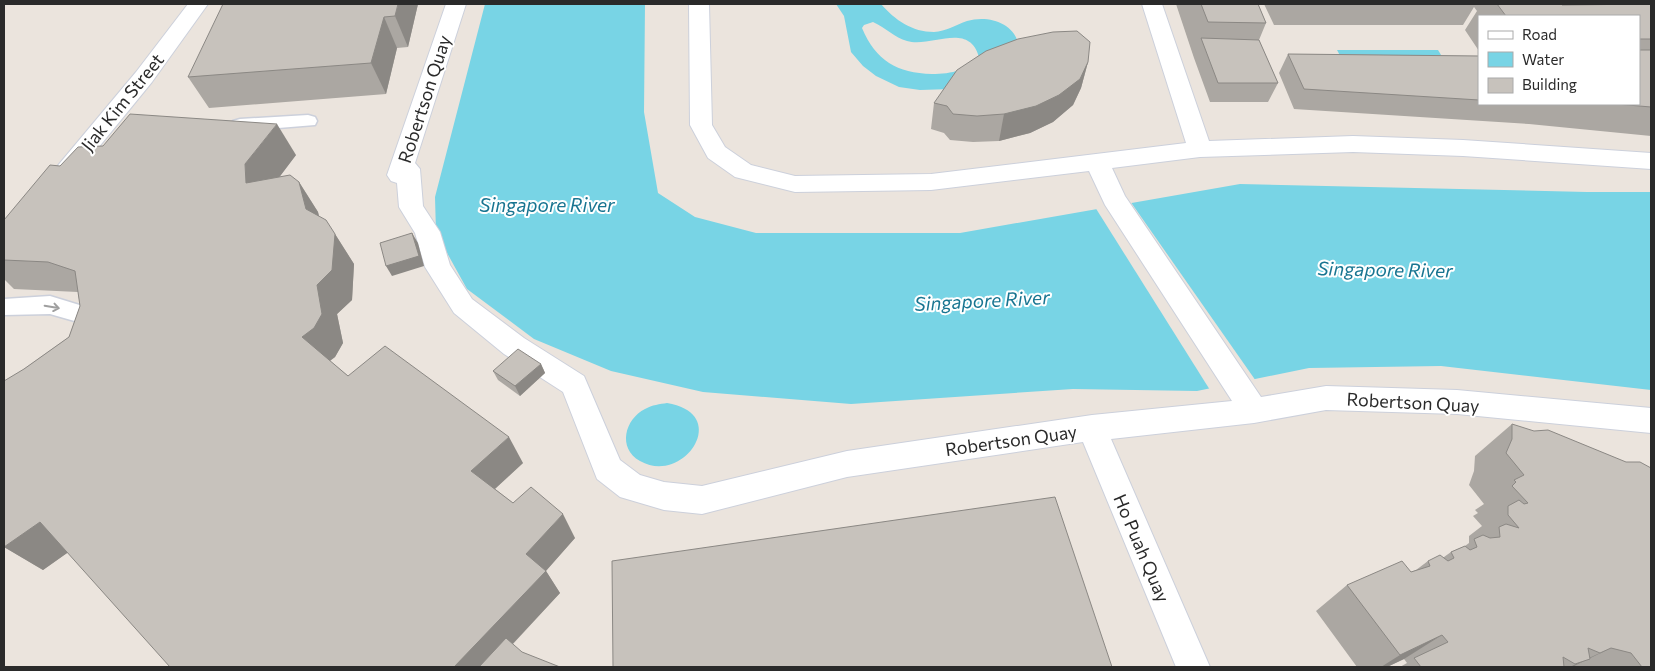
<svg xmlns="http://www.w3.org/2000/svg" width="1655" height="671" font-family="Commissioner,sans-serif">
  <style>
    .water { fill: #78d4e5; fill-rule: evenodd }
    .pier { fill: #ebe4dd }
    .lines { fill: none; stroke-linecap: round; stroke-linejoin: round }
    .lane-casing { stroke: #ccd0db; stroke-width: 3 }
    .street-casing { stroke: #ccd0db; stroke-width: 2 }
    .lane { fill: #fff; fill-rule: evenodd }
    .street { fill: #fff; fill-rule: evenodd }
    .wall { fill: #aba7a2 }
    .shaded-wall { fill: #8b8884 }
    .building { fill: #c7c2bc; stroke: #8b8884 }
    .oneway { stroke: #9f9f9f }
    .labels { text-anchor: middle; dominant-baseline: central; stroke-width: 4; stroke-linejoin: round; paint-order: stroke }
    .street-label { font-size: 18px; fill: #2a2a2a; stroke: #fff }
    .water-label { font-size: 19px; font-style: italic; fill: #187591; stroke: #fff }
  </style>
  <rect width="100%" height="100%" fill="#ebe4dd"/>
  <g class="water">
    <polygon points="485,4 645,4 644,112 658,193 695,217 756,233 960,233 1240,184 1587,192 1651,192 1651,390 1441,366 1309,368 1197,391 1073,389 851,404 703,392 611,371 534,339 467,289 436,233 435,197"/>
    <path d="M 836,4 L 881,4 C 895,20 912,32 934,32 C 946,31 956,25 967,21 C 987,15 1012,22 1018,42 L 951,89 L 920,90 L 899,87 L 876,76 L 863,66 L 851,52 L 844,16 ZM 873,22 C 885,27 895,38 907,41 C 931,48 969,21 979,57 C 973,61 966,67 959,70 C 952,73 941,74 932,74 C 897,73 876,61 862,28 L 864,25 Z"/>
    <polygon points="1337,50 1438,50 1446,63 1344,63"/>
    <path d="M 667,403 C 733,414 683,486 640,461 C 617,448 625,419 645,409 C 652,405 660,404 667,403 Z"/>
  </g>
  <polygon class="pier" points="1130,201 1256,381 1210,390 1095,207"/>
  <g class="lines">
    <g class="lane-casing">
      <g id="lane">
        <polygon points="308,115 315,117 317,121 315,125 240,131 233,129 231,125 233,121 240,119"/>
        <polygon points="50,296 99,311 102,317 95,337 87,340 79,337 76,331 78,322 50,314 4,315 4,299"/>
      </g>
    </g>
    <g class="street-casing">
      <g id="street">
        <polygon points="188,4 208,4 152,82 71,181 63,183 55,181 51,175 55,169 136,72"/>
        <polygon points="446,4 466,4 415,163 420,169 423,206 440,232 450,265 472,299 524,338 584,376 620,460 640,475 664,482 702,486 847,451 1092,415 1232,401 1105,205 1089,171 931,190 795,192 735,177 708,158 690,125 689,4 709,4 712,125 725,147 751,165 795,176 931,174 1186,143 1142,4 1162,4 1209,141 1353,136 1463,140 1651,153 1651,169 1463,156 1353,152 1200,157 1112,168 1125,196 1261,397 1326,386 1457,390 1651,408 1651,433 1457,414 1326,410 1254,423 1111,439 1210,667 1176,667 1083,442 847,477 702,514 664,510 620,497 597,479 563,392 504,354 454,313 425,267 415,233 399,207 397,183 391,181 387,175"/>
      </g>
    </g>
    <use href="#lane" class="lane"/>
    <use href="#street" class="street"/>
  </g>
  <g class="wall">
    <polygon points="418,4 408,47 397,48 386,94 209,108 188,77"/>
    <polygon points="1176,4 1258,4 1266,23 1259,40 1278,83 1268,102 1210,102 1194,58"/>
    <polygon points="1264,4 1651,4 1651,136 1529,124 1294,109 1279,73 1288,54 1479,56 1479,104 1639,104 1639,16 1479,16 1479,51 1465,30 1477,11 1474,7 1463,25 1274,25"/>
    <polygon points="1088,62 1081,88 1073,105 1053,122 1030,133 999,141 973,142 950,140 944,133 931,129 934,103"/>
    <polygon points="103,146 296,155 279,177 299,182 318,212 319,217 335,234 354,264 352,300 337,314 343,343 335,357 330,361 348,376 523,463 495,489 513,503 575,538 546,571 560,593 513,644 67,553 43,570 4,547 24,369 69,337 80,306 78,292 14,289 4,279 4,220 60,166"/>
    <polygon points="541,364 545,373 520,396 498,380 493,371"/>
    <polygon points="1512,424 1651,667 1400,667 1407,663 1404,659 1387,667 1357,667 1316,611 1347,585 1411,572 1416,570 1428,561 1444,557 1451,552 1465,546 1469,543 1469,536 1482,526 1473,516 1478,513 1475,510 1484,504 1469,485 1474,471 1475,456"/>
  </g>
  <g class="shaded-wall">
    <polygon points="398,4 418,4 408,47 395,16"/>
    <polygon points="384,17 397,48 386,94 371,63"/>
    <polygon points="1088,62 1081,88 1073,105 1053,122 1030,133 999,141 1004,114"/>
    <polygon points="277,124 296,155 266,195 246,183 245,164"/>
    <polygon points="299,182 318,212 325,240 306,209"/>
    <polygon points="412,233 418,243 424,266 392,276 386,266"/>
    <polygon points="335,234 354,264 352,300 337,314 343,343 335,357 324,365 302,337 317,285"/>
    <polygon points="541,364 545,373 520,396 515,386"/>
    <polygon points="509,437 523,463 487,496 471,471"/>
    <polygon points="563,514 575,538 544,573 546,571 560,593 491,667 454,667 526,554"/>
    <polygon points="40,522 77,546 43,570 4,547"/>
    <polygon points="1442,635 1404,659 1387,667 1381,667 1400,655"/>
    <polygon points="1611,648 1572,667 1570,667 1580,662"/>
  </g>
  <g class="building">
    <polygon points="223,4 398,4 395,16 384,17 371,63 188,77"/>
    <polygon points="1201,4 1258,4 1266,23 1208,22"/>
    <polygon points="1497,4 1561,4 1562,5 1651,4 1651,39 1639,39 1639,16 1506,16"/>
    <polygon points="1077,31 1090,42 1088,62 1080,79 1059,95 1036,106 1004,114 977,116 953,114 947,106 934,103 957,70 986,51 1018,39 1053,32"/>
    <polygon points="1201,38 1259,40 1278,83 1218,83"/>
    <polygon points="1639,50 1651,50 1651,107 1616,104 1639,104"/>
    <polygon points="1288,54 1479,56 1479,100 1304,89"/>
    <polygon points="130,114 277,124 245,164 246,183 290,175 299,182 306,209 326,220 335,234 332,270 317,285 322,314 314,328 302,337 348,376 385,346 509,437 471,471 513,503 531,487 563,514 526,554 546,571 454,667 170,667 40,522 4,547 4,381 24,369 69,337 80,306 75,271 48,262 4,260 4,220 50,165 60,166 78,147 103,146"/>
    <polygon points="412,233 419,256 386,266 380,243"/>
    <polygon points="518,349 541,364 515,386 493,371"/>
    <polygon points="1512,424 1534,431 1548,430 1626,462 1640,462 1651,468 1651,667 1642,667 1631,653 1611,648 1600,653 1588,648 1590,659 1575,664 1563,657 1564,667 1421,667 1414,658 1448,642 1442,635 1400,655 1347,585 1402,561 1411,572 1430,566 1428,561 1440,555 1448,561 1454,558 1451,552 1465,546 1470,550 1477,547 1474,539 1483,535 1490,538 1500,537 1499,527 1506,524 1519,528 1508,515 1508,506 1519,500 1524,504 1528,503 1512,486 1516,482 1514,480 1524,475 1506,453 1512,439"/>
    <polygon points="1055,497 1112,667 613,667 612,561"/>
    <polygon points="506,638 522,652 560,667 479,667"/>
  </g>
  <defs><path id="oneway-shaft" d="M-6 0H5M1.5-3L5.5 0L1.5 3" fill="none" stroke-width="1.6" stroke-linecap="round" stroke-linejoin="round" transform="scale(1.25)"/></defs>
  <use class="oneway" href="#oneway-shaft" transform="translate(52 307) rotate(10)"/>
  <g class="labels">
    <g class="street-label">
      <text transform="translate(424 99) rotate(-72)">Robertson Quay</text>
      <text transform="translate(122 102) rotate(-51)">Jiak Kim Street</text>
      <text transform="translate(1413 402) rotate(3)">Robertson Quay</text>
      <text transform="translate(1011 440) rotate(-8)">Robertson Quay</text>
      <text transform="translate(1142 548) rotate(67)">Ho Puah Quay</text>
    </g>
    <g class="water-label">
      <text x="547" y="204">Singapore River</text>
      <text transform="translate(1385 269) rotate(1)">Singapore River</text>
      <text transform="translate(982 300) rotate(-3)">Singapore River</text>
    </g>
  </g>
  <rect width="1655" height="671" fill="none" stroke="#2a2a2a" stroke-width="10"/>
  <rect x="1478" y="15" width="162" height="90" fill="#ffffff" stroke="#aaaaaa"/>
  <rect x="1488" y="31" width="25" height="8" fill="#ffffff" stroke="#aaaaaa"/>
  <text x="1522" y="40" font-size="15" fill="#2a2a2a">Road</text>
  <rect x="1488" y="52" width="25" height="15" fill="#78d4e5" stroke="#aaaaaa"/>
  <text x="1522" y="65" font-size="15" fill="#2a2a2a">Water</text>
  <rect x="1488" y="78" width="25" height="15" fill="#c7c2bc" stroke="#aaaaaa"/>
  <text x="1522" y="90" font-size="15" fill="#2a2a2a">Building</text>
</svg>
